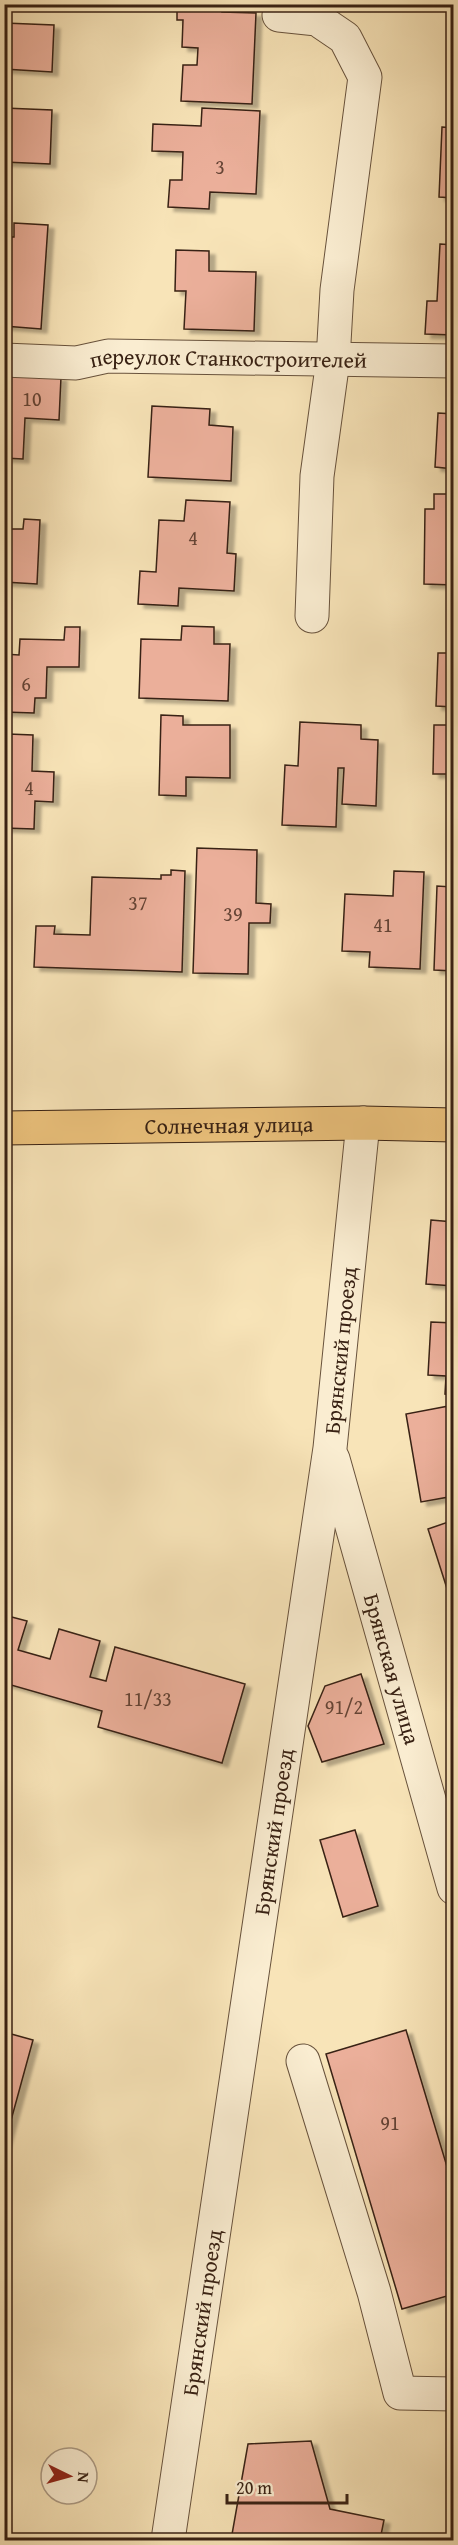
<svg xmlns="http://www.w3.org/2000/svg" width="458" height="2545" font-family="'Gentium Book Plus',serif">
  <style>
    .building { fill: #ebaf9a; stroke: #382113; stroke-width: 1.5; filter: url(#shadow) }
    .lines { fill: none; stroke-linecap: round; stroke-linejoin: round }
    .minor-casing { stroke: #68523c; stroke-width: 35 }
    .major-casing { stroke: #382113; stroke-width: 35 }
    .minor { stroke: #faedd1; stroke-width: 33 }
    .major { stroke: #ecc27c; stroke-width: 33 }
    .labels { text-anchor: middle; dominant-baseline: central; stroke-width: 5; stroke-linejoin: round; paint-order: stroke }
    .number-label { font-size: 20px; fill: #654435 }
    .street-label { font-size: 22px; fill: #382113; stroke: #faedd1 }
  </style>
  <defs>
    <filter id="shadow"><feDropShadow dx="6" dy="4" stdDeviation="1.5" flood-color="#0004"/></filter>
  </defs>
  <rect width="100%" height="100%" fill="#f8e4b8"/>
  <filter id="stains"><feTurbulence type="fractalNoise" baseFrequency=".00333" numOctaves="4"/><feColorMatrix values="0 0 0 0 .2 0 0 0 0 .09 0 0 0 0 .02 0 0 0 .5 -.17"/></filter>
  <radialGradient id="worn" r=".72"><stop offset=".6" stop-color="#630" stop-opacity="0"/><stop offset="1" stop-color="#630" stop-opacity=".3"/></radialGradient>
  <g class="building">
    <polygon points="177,4 223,4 222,12 256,13 252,104 181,101 183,65 197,65 198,48 182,47 183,20 177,20"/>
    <polygon points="451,6 454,6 454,78 449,78"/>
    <polygon points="4,23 54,25 52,72 4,69"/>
    <polygon points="4,108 52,110 50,164 4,162"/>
    <polygon points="202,108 260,111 256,194 210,192 209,209 168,207 170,180 182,180 183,152 152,151 153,124 201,126"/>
    <polygon points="442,127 454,128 454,198 439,197"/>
    <polygon points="14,223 48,225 41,329 4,326 4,237 14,237"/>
    <polygon points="440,244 454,245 454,335 425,334 427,301 437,301"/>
    <polygon points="176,250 209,251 209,271 256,272 254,331 184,329 186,291 175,291"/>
    <polygon points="4,374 61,377 59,420 25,418 23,459 4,458"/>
    <polygon points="152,406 210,409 209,425 233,427 231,481 148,477"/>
    <polygon points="438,413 454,414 454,469 435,467"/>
    <polygon points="434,494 454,494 454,585 424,584 425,509 434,509"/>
    <polygon points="186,500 230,502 227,553 236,554 234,591 179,588 178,606 138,604 140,571 156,572 159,520 184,521"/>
    <polygon points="24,519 40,520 37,584 4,582 4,529 23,529"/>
    <polygon points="182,626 214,627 214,644 230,644 228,701 139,698 141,639 181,640"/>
    <polygon points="65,627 80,627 79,667 47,667 46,698 35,698 34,713 4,712 4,654 19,655 20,639 64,640"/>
    <polygon points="438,653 454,653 454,707 436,706"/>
    <polygon points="161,715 183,716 183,725 230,725 230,778 186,777 186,796 159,795"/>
    <polygon points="300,722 361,725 361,739 378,740 376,806 342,804 344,768 338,768 336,827 282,825 285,765 298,766"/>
    <polygon points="434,725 454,725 454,774 433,774"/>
    <polygon points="8,734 33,735 32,771 54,772 53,802 35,801 34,829 4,828 4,772 6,772"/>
    <polygon points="197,848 257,850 256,903 271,904 270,923 249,923 248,974 193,973"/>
    <polygon points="171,870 185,871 182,972 34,967 36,926 55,926 54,934 90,935 92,877 161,879 161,875 171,875"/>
    <polygon points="394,871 424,872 420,969 369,967 370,952 342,951 345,894 393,896"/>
    <polygon points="453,874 454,971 434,970 437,886 452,887"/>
    <polygon points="431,1220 454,1222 454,1286 426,1284"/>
    <polygon points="431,1322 454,1323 454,1395 445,1394 446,1376 428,1375"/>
    <polygon points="454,1405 454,1496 421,1502 406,1414"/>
    <polygon points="454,1520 454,1597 450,1598 428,1529"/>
    <polygon points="4,1615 27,1621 18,1650 50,1659 59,1629 100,1641 90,1677 106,1681 115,1647 245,1684 222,1763 98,1727 102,1711 4,1683"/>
    <polygon points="361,1674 384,1744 322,1762 308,1726 325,1686"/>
    <polygon points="355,1830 378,1906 343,1917 320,1840"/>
    <polygon points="406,2030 454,2190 454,2294 402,2309 326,2054"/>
    <polygon points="4,2032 33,2040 4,2146"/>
    <polygon points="311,2441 330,2509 384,2520 380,2540 231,2540 248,2444"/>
  </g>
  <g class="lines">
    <g class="minor-casing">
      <g id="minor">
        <polyline points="279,15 317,19 345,38 365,77 337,290 333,360 317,476 312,616"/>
        <path id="s1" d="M 4,360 L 76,363 L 108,356 L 454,361"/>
        <path id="s2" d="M 333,1459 L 454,1888"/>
        <polyline points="303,2061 374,2292 400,2393 454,2394"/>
        <path id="s3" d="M 168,2540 L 330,1448 L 363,1123"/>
      </g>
    </g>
    <g class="major-casing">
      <g id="major">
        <path id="s4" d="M 4,1128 L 363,1123 L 454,1125"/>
      </g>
    </g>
    <use href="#minor" class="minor"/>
    <use href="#major" class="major"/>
  </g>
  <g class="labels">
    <g class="number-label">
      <text x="220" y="166">3</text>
      <text x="32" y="398">10</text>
      <text x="193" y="537">4</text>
      <text x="26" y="683">6</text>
      <text x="29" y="787">4</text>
      <text x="138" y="902">37</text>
      <text x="233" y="913">39</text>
      <text x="383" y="924">41</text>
      <text x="148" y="1698">11/33</text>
      <text x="344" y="1706">91/2</text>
      <text x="390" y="2122">91</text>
    </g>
    <g class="street-label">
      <text stroke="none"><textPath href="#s1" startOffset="225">переулок Станкостроителей</textPath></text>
      <text stroke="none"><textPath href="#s4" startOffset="225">Солнечная улица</textPath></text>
      <text stroke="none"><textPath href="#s3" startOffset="1202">Брянский проезд</textPath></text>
      <text stroke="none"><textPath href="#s2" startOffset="218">Брянская улица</textPath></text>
      <text stroke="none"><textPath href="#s3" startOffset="716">Брянский проезд</textPath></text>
      <text stroke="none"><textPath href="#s3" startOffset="230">Брянский проезд</textPath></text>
    </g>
  </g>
  <rect width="458" height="2545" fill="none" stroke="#f8e4b8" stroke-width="24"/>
  <rect x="6" y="6" width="446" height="2533" fill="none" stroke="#382113" stroke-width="3"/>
  <rect x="12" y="12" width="434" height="2521" fill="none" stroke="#382113" stroke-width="1.5"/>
  <g transform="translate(69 2476) rotate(95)"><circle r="28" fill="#faedd1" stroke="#ac9b85" stroke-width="1.5"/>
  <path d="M0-4.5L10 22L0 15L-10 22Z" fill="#8f2418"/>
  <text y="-9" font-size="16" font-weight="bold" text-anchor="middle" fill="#382113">N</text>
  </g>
  <path d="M227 2494v9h120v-9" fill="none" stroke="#382113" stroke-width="3"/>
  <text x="236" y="2494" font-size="18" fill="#382113" stroke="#faedd1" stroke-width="4.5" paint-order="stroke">20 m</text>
  <rect width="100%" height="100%" filter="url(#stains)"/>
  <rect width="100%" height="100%" fill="url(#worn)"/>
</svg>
